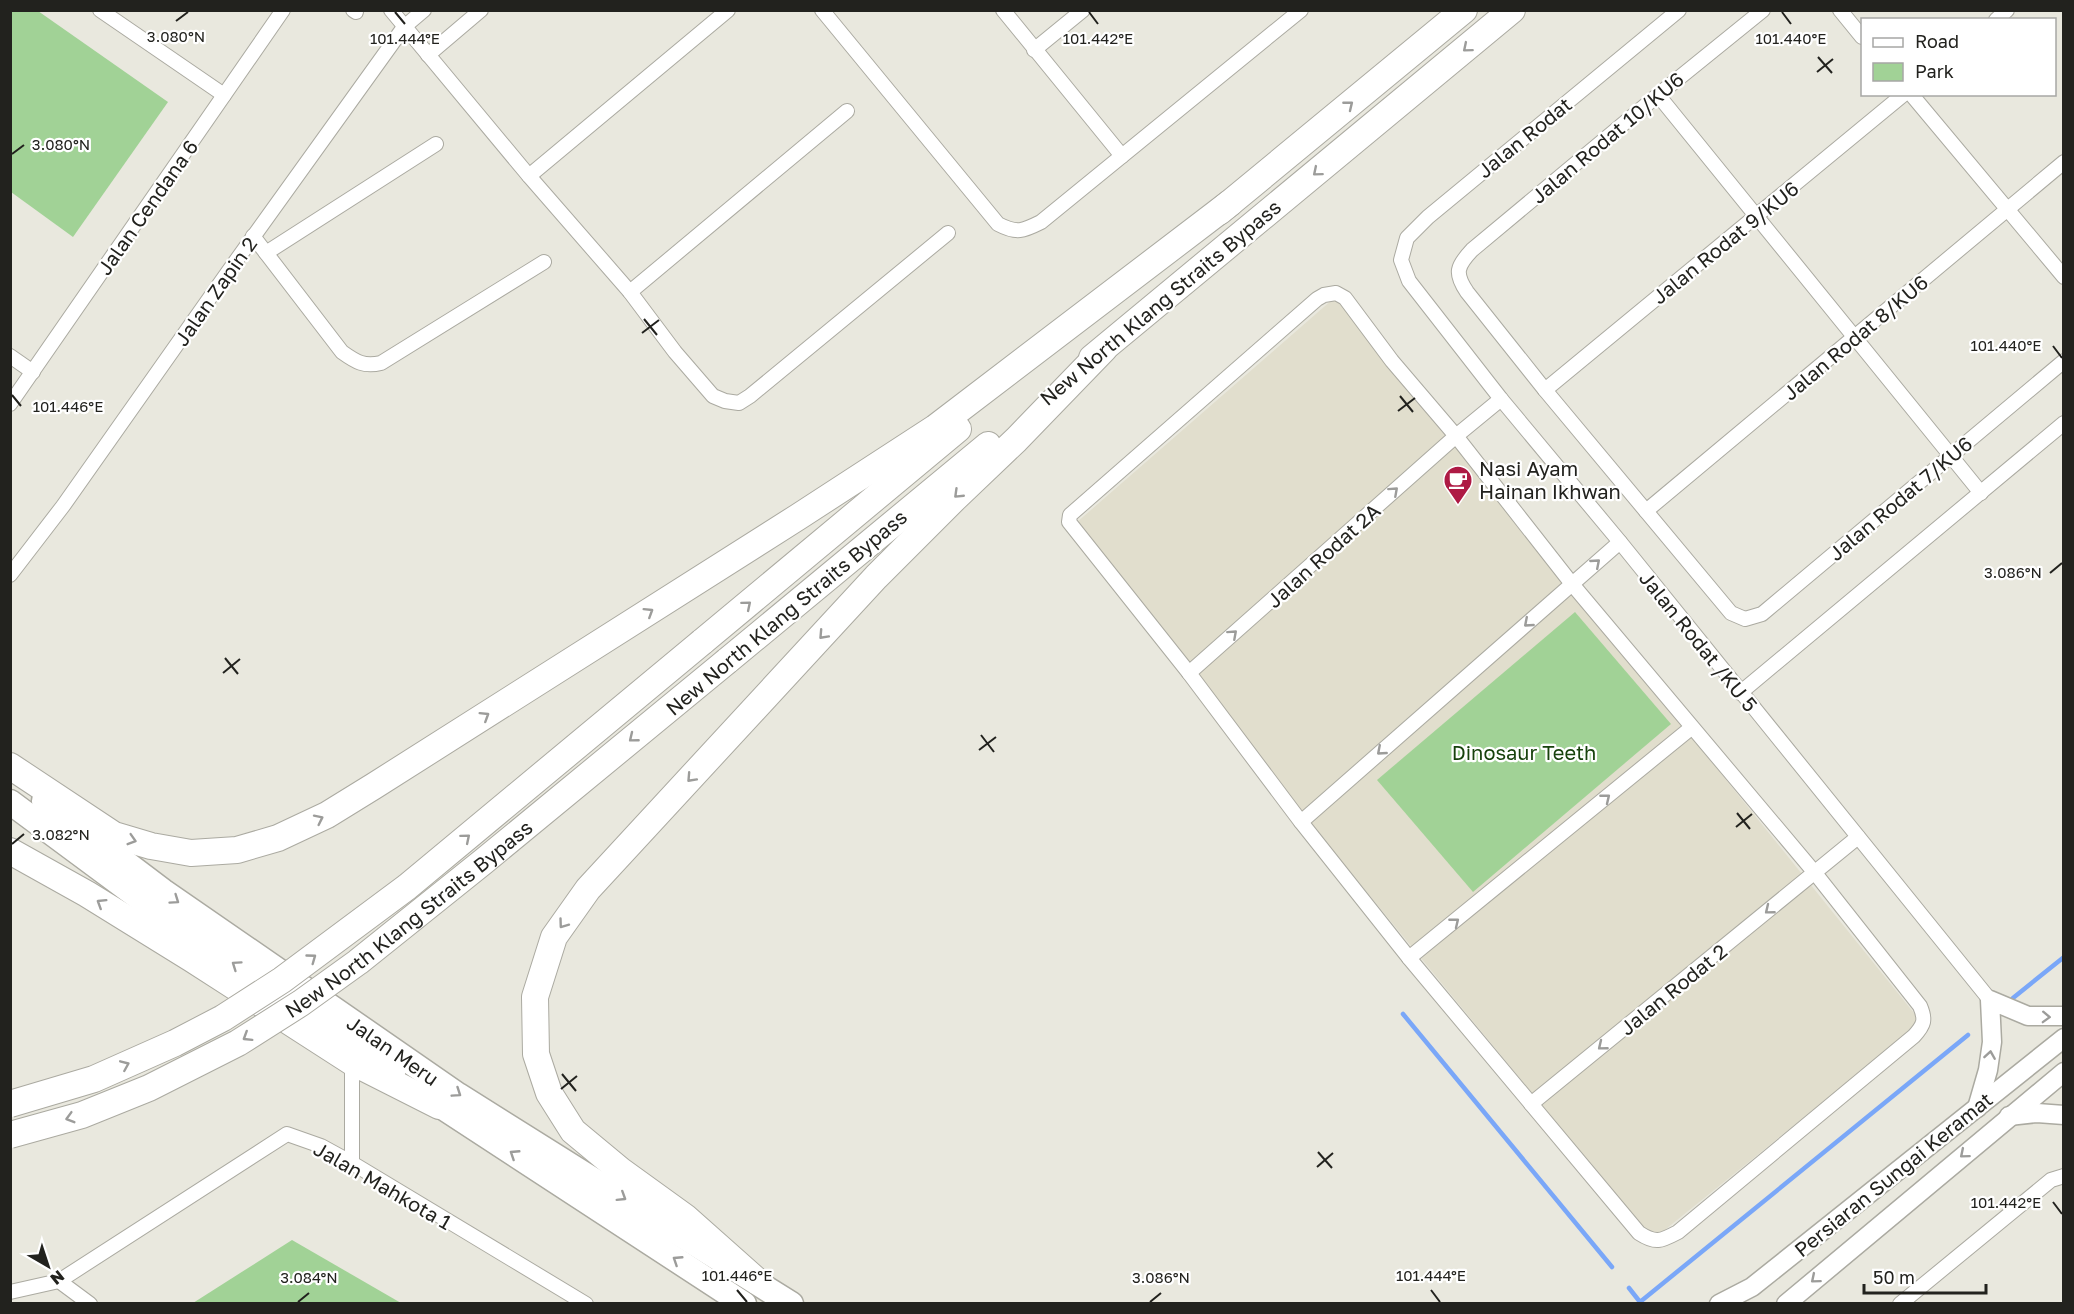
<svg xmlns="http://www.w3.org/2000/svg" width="2074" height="1314" font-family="'Golos Text',sans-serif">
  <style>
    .built { fill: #e1decd }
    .green { fill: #a1d296 }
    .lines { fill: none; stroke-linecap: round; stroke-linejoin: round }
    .stream { stroke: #7aa7f8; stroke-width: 4.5 }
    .minor-casing { stroke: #abaaa1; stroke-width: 16 }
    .tertiary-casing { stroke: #abaaa1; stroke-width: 21 }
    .trunk-casing { stroke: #abaaa1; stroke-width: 27 }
    .motorway-casing { stroke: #abaaa1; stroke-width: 28 }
    .minor { stroke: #fff; stroke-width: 14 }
    .tertiary { stroke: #fff; stroke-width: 18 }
    .trunk { stroke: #fff; stroke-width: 24 }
    .motorway { stroke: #fff; stroke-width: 26 }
    .motorway-bridge-casing { stroke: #abaaa1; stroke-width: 28; stroke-linecap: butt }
    .motorway-bridge { stroke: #fff; stroke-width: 26 }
    .oneway { stroke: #9c9c9a }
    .ticks { fill: none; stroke: #22221e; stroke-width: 2 }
    .labels { text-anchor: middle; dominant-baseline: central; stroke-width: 4.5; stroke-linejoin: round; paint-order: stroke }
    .street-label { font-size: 20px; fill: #22221e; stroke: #fff }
    .poi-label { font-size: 20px; fill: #22221e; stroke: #fff; text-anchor: start }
    .park-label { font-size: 20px; fill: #17420c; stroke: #fff }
    .ticks-label { font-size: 15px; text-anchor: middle; fill: #22221e; stroke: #fff; stroke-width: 4.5; stroke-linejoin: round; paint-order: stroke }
  </style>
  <rect width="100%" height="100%" fill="#e9e8de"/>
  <polygon class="built" points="1333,299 1340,301 1918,1018 1915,1025 1907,1034 1661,1233 1651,1234 1642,1227 1296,806 1076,523"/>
  <g class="green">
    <polygon points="11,10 38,11 168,102 73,237 11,192"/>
    <polygon points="1575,612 1671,724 1473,892 1377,780"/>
    <polygon points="292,1240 401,1303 193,1303"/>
  </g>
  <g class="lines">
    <g class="stream">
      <polyline points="2013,998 2064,957"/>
      <polyline points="1403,1014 1612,1267"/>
      <polyline points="1629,1288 1640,1302 1968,1035"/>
    </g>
    <g class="minor-casing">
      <g id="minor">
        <polyline points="100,10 224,95"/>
        <polyline points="353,10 356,12"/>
        <polyline points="391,10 529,176 630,292 675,352 713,396 725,401 739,403 750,396 948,233"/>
        <path d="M 822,10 L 998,224 C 1017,234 1023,231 1041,222 L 1301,10"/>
        <polyline points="1003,10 1122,156"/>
        <polyline points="1679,10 1428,217 1407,238 1401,260 1409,281 1501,399 1620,542 1990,1000"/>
        <path d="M 1763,10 L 1658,95 L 1472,250 C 1457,266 1454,273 1467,292 L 1545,390 L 1731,613 L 1745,619 L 1762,614 L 2064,361"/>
        <polyline points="1840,10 1862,37"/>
        <polyline points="1996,20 2007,10"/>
        <polyline points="1034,50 1083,10"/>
        <polyline points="428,55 481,10"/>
        <polyline points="1911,94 2064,277"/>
        <polyline points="1658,95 1981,493"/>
        <polyline points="529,176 728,10"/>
        <path d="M 253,236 L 342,352 C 356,362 364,367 381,363 L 544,262"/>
        <polyline points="266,253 436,144"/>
        <polyline points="630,292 847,111"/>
        <path d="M 1336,293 L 1345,298 L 1392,361 L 1456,436 L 1572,584 L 1815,873 L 1920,1006 C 1926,1020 1924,1025 1914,1036 L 1678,1232 C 1661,1241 1656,1244 1639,1233 L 1409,958 L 1301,822 L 1189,673 L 1069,522 L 1070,515 L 1317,299 L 1324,295 Z"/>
        <polyline points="10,356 33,372"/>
        <polyline points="1545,390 1904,94"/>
        <polyline points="10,404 283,10"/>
        <polyline points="1646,511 2064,162"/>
        <polyline points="10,575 63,506 228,272 404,27 424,10"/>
        <polyline points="1189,673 1456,436 1501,399"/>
        <polyline points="1740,693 2064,423"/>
        <polyline points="1301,822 1620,542"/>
        <polyline points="1409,958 1691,728"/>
        <polyline points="352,1062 352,1163"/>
        <polyline points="1531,1104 1858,837"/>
        <polyline points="59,1281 90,1304"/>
        <polyline points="10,1292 59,1281 287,1134 321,1146 352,1163 586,1304"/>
        <polyline points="1900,1304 2051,1180 2064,1176"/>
      </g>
    </g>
    <g class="tertiary-casing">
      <g id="tertiary">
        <polyline points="1977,1108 1988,1070 1992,1042 1990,1000 2028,1016 2064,1016"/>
        <polyline points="2009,1116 2037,1113 2064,1115"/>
        <polyline points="1719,1304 1752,1287 2064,1038"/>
        <polyline points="1786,1304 2064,1072"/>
      </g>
    </g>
    <g class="trunk-casing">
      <g id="trunk">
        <path id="s1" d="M 44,801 L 163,891 L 458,1095 L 791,1304"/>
        <polyline points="10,802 153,908 393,1073"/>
        <polyline points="424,1095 744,1304"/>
      </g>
    </g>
    <g class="motorway-casing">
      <g id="motorway">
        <polyline points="1219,212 1464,10"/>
        <polyline points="1092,358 1512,10"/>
        <polyline points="702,642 958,429"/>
        <polyline points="727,661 988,445"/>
        <polyline points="10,766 114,835 151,846 191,853 237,850 278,838 327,815 374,786 798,517 935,428 1230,203"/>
        <polyline points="10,851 87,894 192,959 352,1062 439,1106"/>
        <polyline points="757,1281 685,1217 620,1170 573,1131 549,1093 536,1054 535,997 554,937 588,889 876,577 953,500 1016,440 1104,349"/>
      </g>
    </g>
    <use href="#minor" class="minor"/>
    <use href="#tertiary" class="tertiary"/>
    <use href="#trunk" class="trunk"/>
    <use href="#motorway" class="motorway"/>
    <g class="motorway-bridge-casing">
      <g id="motorway-bridge">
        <polyline points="10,1104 94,1079 175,1043 223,1018 282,980 407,887 702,642"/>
        <path id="s2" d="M 10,1135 L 82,1115 L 149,1088 L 238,1043 L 301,1003 L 358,962 L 484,861 L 727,661"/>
      </g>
    </g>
    <use href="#motorway-bridge" class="motorway-bridge"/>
  </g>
  <defs><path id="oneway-chevron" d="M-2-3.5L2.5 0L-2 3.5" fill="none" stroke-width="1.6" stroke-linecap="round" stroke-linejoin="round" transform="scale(1.5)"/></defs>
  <g class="oneway">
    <use href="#oneway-chevron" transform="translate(1467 48) rotate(140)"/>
    <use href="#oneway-chevron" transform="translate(1349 105) rotate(-39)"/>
    <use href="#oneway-chevron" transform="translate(1317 172) rotate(140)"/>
    <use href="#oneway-chevron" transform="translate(1394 491) rotate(-42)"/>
    <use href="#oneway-chevron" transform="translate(958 494) rotate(136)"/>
    <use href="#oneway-chevron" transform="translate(1596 563) rotate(-41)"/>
    <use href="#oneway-chevron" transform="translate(747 605) rotate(-40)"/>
    <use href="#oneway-chevron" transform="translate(649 612) rotate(-32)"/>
    <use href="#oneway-chevron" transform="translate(1528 623) rotate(139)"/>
    <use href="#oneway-chevron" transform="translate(1233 634) rotate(-42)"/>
    <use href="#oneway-chevron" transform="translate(823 635) rotate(133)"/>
    <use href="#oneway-chevron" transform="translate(485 716) rotate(-32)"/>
    <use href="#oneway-chevron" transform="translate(633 738) rotate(141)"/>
    <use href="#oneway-chevron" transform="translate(1381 751) rotate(139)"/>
    <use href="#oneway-chevron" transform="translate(691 778) rotate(133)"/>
    <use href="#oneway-chevron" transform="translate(1606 798) rotate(-39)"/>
    <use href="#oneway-chevron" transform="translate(319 819) rotate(-26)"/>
    <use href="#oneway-chevron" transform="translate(466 838) rotate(-40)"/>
    <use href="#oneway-chevron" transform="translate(132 840) rotate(17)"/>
    <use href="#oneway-chevron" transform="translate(175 900) rotate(35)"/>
    <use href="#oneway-chevron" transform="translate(101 903) rotate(-148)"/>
    <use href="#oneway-chevron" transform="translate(1769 910) rotate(141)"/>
    <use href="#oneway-chevron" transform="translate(1455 922) rotate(-39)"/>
    <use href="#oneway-chevron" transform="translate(563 924) rotate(126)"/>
    <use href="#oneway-chevron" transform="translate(312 958) rotate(-36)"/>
    <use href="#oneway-chevron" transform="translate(236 965) rotate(-145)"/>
    <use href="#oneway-chevron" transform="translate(2046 1017) rotate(2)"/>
    <use href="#oneway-chevron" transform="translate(247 1037) rotate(148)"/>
    <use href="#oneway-chevron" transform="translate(1602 1046) rotate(141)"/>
    <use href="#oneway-chevron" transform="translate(1990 1055) rotate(-81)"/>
    <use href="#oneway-chevron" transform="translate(125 1065) rotate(-23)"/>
    <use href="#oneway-chevron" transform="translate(457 1093) rotate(34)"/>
    <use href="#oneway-chevron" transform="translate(70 1118) rotate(164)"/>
    <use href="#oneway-chevron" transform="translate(514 1154) rotate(-147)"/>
    <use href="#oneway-chevron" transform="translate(1964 1154) rotate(140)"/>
    <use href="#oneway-chevron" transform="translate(622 1197) rotate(32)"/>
    <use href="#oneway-chevron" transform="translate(677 1260) rotate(-147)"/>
    <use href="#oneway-chevron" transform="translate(1815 1279) rotate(140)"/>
  </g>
  <path class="ticks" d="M 395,12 L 405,24M 1089,12 L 1098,24M 1782,12 L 1791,24M 176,21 L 188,12M 1818,57 L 1832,73M 1817,72 L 1833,59M 12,154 L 24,145M 644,319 L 657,335M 642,333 L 659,320M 2053,346 L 2062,358M 12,395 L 21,406M 1400,396 L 1413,412M 1398,411 L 1415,398M 2050,573 L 2062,563M 225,658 L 238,674M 223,673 L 240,659M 981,735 L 994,752M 979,750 L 996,737M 1737,813 L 1750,829M 1736,827 L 1752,814M 12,844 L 24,834M 562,1074 L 576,1091M 561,1089 L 577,1076M 1318,1152 L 1332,1168M 1317,1167 L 1333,1153M 2053,1202 L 2062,1214M 737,1290 L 747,1302M 1431,1290 L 1440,1302M 298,1302 L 309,1293M 1150,1302 L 1161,1293"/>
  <defs>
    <g id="cafe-pin" transform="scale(1.5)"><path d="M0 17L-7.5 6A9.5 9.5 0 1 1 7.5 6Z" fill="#ae1a44" stroke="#fff"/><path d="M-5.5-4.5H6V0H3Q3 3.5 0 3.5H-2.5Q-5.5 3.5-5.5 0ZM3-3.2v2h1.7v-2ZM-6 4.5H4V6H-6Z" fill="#fff"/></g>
  </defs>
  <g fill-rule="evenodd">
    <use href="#cafe-pin" x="1458" y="480"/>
  </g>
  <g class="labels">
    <g class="street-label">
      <text transform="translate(1524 137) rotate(-39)">Jalan Rodat</text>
      <text transform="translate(1607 137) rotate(-40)">Jalan Rodat 10/KU6</text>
      <text transform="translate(147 207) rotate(-55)">Jalan Cendana 6</text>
      <text transform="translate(1725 242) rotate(-39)">Jalan Rodat 9/KU6</text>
      <text transform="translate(215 291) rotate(-55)">Jalan Zapin 2</text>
      <text transform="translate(1160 302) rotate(-40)">New North Klang Straits Bypass</text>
      <text transform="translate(1855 337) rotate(-40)">Jalan Rodat 8/KU6</text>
      <text transform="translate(1900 498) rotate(-40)">Jalan Rodat 7/KU6</text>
      <text transform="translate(1323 555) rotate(-42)">Jalan Rodat 2A</text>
      <text transform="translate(786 612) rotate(-40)">New North Klang Straits Bypass</text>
      <text transform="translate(1699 641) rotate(51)">Jalan Rodat /KU 5</text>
      <text stroke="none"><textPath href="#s2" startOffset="458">New North Klang Straits Bypass</textPath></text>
      <text transform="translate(1673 989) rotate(-39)">Jalan Rodat 2</text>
      <text stroke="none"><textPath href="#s1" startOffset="429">Jalan Meru</textPath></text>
      <text transform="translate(1893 1174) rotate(-39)">Persiaran Sungai Keramat</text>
      <text transform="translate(383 1185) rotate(30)">Jalan Mahkota 1</text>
    </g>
    <g class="poi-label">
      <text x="1479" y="468">Nasi Ayam<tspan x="1479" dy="23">Hainan Ikhwan</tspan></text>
    </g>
    <g class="park-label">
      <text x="1524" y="752">Dinosaur Teeth</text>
    </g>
  </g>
  <g class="ticks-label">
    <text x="176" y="42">3.080°N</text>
    <text x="405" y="44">101.444°E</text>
    <text x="1098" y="44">101.442°E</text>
    <text x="1791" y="44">101.440°E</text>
    <text x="61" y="150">3.080°N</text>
    <text x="2006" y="351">101.440°E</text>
    <text x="68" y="412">101.446°E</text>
    <text x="2013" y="578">3.086°N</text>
    <text x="61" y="840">3.082°N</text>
    <text x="2006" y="1208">101.442°E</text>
    <text x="737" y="1281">101.446°E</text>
    <text x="1431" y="1281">101.444°E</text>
    <text x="309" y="1283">3.084°N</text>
    <text x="1161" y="1283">3.086°N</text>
  </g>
  <rect width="2074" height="1314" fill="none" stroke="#22221e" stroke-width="24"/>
  <rect x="1861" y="18" width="195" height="78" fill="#ffffff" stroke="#a7a7a5" stroke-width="1.5"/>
  <rect x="1873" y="38" width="30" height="9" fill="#ffffff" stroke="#a7a7a5" stroke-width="1.5"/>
  <text x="1915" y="48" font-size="18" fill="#22221e">Road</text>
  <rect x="1873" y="63" width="30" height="18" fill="#a1d296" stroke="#a7a7a5" stroke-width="1.5"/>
  <text x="1915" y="78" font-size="18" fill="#22221e">Park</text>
  <g transform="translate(48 1266) rotate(141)" stroke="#ffffff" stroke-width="4.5" paint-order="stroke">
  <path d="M0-4.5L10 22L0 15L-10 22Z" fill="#22221e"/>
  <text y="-9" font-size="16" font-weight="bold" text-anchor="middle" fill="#22221e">N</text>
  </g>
  <path d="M1864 1284v9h122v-9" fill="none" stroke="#22221e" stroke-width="3"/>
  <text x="1873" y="1284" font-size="18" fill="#22221e" stroke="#ffffff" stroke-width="4.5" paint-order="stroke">50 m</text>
</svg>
